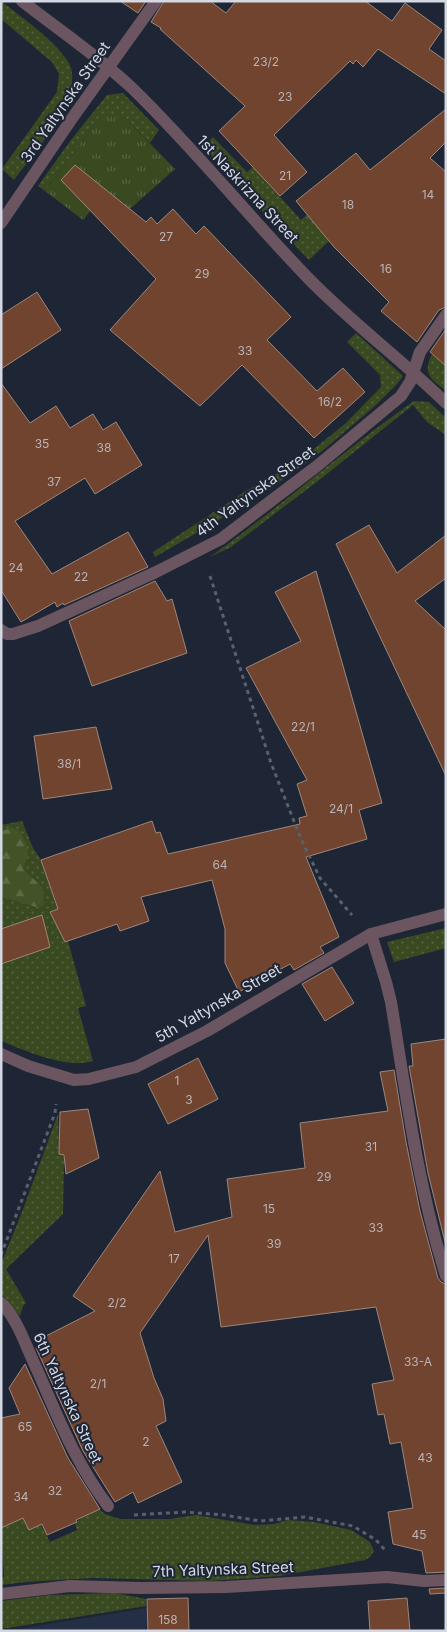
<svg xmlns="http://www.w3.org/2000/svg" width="447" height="1632" font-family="Inter,sans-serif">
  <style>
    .built { fill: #242f45 }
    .grass { fill: url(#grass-dots) }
    .forest { fill: url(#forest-firs) }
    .park { fill: url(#park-tufts) }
    .building { fill: #70442e; stroke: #9e867b }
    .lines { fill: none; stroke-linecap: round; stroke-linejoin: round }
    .path { stroke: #59606e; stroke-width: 3; stroke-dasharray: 4 4; stroke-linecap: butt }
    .minor { stroke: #6a5560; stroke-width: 12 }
    .labels { text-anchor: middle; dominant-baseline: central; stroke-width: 4; stroke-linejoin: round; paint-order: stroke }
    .number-label { font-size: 12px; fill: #bab3b6 }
    .street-label { font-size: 15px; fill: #d3d8e3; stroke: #1e2636 }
  </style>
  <defs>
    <pattern id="grass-dots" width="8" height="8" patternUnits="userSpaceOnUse" patternTransform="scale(1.25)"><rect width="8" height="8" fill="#394a21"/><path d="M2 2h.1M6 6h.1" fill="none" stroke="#556341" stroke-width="1.8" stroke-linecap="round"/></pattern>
    <pattern id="forest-firs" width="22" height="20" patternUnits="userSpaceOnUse" patternTransform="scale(1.25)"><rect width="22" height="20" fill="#415327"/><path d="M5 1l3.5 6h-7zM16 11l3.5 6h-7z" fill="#5c6b46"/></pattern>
    <pattern id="park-tufts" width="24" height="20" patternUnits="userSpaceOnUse" patternTransform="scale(1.25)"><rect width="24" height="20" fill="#394a21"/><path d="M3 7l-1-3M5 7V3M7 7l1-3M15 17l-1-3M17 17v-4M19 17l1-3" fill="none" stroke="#556341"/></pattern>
  </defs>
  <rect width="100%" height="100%" fill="#1e2636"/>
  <polygon class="built" points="147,1608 148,1631 6,1631"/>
  <g class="grass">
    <path d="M 1,1 C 22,18 55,40 69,63 C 86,94 32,156 14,180 L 2,169 L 57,92 L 59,74 L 52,62 L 1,19 Z"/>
    <polygon points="123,93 159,130 150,143 124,117 100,117 45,191 38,186 71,140 107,95"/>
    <polygon points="213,137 247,172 255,166 263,178 301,220 308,214 329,241 309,260 243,191 203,147"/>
    <polygon points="356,333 403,376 397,384 376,405 322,451 263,494 155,557 153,552 249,489 298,462 346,423 381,387 380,375 347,342"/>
    <path d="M 432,354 L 446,366 L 446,391 C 431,379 422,374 432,354 Z"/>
    <path d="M 414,401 L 429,402 L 446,418 L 446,435 L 427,422 L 413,405 L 318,481 L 231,547 L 210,557 C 280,507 344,450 414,401 Z"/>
    <path d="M 22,821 L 33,848 L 41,860 L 68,941 L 86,1006 L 78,1008 L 93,1061 C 66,1069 26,1051 1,1041 L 1,825 Z"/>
    <polygon points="446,928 446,948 394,962 387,942"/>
    <polygon points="58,1114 59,1154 63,1155 64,1159 63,1214 6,1269 26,1303 23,1306 20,1316 1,1294 1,1264 22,1212"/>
    <polygon points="94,1505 105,1514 120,1519 170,1519 196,1515 255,1525 274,1524 288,1520 314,1522 351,1530 370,1542 374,1551 370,1557 365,1560 280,1576 210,1581 93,1578 26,1582 1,1585 1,1578 4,1577 1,1528 15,1521 18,1507 29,1530 41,1524 50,1542 77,1530 75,1524"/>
    <polygon points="115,1593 146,1599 146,1606 1,1629 1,1601 49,1595"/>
  </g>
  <path class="forest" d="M 12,828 L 20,831 C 23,839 31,849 27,858 C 26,862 24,864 23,869 L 43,888 L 44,904 L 42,906 L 36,907 L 1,896 L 1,831 Z"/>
  <polygon class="park" points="100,117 124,117 175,169 130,209 107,191 83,220 45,191"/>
  <g class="building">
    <polygon points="120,1 146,1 138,13"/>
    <polygon points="164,1 210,1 226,13 236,1 365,1 392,21 405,3 442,30 429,49 446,61 446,94 378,49 363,67 356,60 353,64 350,61 274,135 307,172 280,196 219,131 245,106 160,29 161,28 151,22"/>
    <polygon points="446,109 446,142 430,158 446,172 446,307 439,310 417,342 381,311 389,302 334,247 296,201 356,153 370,170"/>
    <polygon points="75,165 146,222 151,217 157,224 173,209 196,234 204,226 291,317 267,340 317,391 343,368 365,392 314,438 242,365 200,406 110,330 156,279 61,180"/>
    <polygon points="37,292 61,330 1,369 1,315"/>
    <polygon points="446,329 446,366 430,352"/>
    <polygon points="1,383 30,423 56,406 70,428 93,414 103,430 116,422 142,465 95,494 85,478 15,521 52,574 128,532 148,567 64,605 63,603 57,607 55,602 21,622 1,590"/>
    <polygon points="369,525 397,573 446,535 446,578 415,601 446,630 446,776 336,544"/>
    <polygon points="316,571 382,803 359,810 367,839 306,857 339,937 320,947 324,953 294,970 290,964 239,992 225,963 225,929 212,880 141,897 149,921 120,931 117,924 65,942 50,912 58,909 41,860 152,821 156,833 160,832 168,854 300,824 299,818 307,816 297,784 307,780 246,668 301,641 275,592"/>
    <polygon points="155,581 167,601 172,599 187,653 92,686 69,621"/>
    <polygon points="96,727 112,789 43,799 34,736"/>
    <polygon points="42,915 50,947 1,964 1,929"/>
    <polygon points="332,967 354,1003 325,1021 302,984"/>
    <polygon points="446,1039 446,1246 428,1173 409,1066 413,1066 411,1044"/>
    <polygon points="198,1058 218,1099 168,1124 148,1084"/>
    <polygon points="394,1070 406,1142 420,1211 438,1278 441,1282 446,1284 446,1572 426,1573 422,1551 393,1544 388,1512 413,1508 401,1442 390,1444 384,1414 378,1415 372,1384 394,1380 376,1307 221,1327 208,1235 140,1333 154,1378 163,1399 166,1421 156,1426 182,1482 138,1503 133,1492 115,1502 83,1451 36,1348 44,1337 95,1311 73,1296 160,1171 175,1232 232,1217 227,1179 305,1168 300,1123 388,1111 380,1072"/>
    <polygon points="88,1109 99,1158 66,1174 64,1155 59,1154 60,1112"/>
    <polygon points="25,1364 68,1458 100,1509 76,1520 77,1522 47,1535 42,1524 29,1530 23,1518 1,1528 1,1418 20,1414 9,1388"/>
    <polygon points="446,1588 446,1593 430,1594 429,1589"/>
    <polygon points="188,1598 189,1631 148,1631 147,1599"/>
    <polygon points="407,1598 410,1631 370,1631 368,1601"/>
  </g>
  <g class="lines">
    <g class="path">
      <polyline points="210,576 271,763 301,839 320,878 352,915"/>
      <polyline points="1,1255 55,1113 56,1104"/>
      <polyline points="134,1515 185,1512 224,1515 260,1521 305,1517 353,1526 376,1540 385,1550"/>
    </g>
    <g class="minor">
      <path d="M 22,1 C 59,30 98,56 132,88 C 194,148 249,217 309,279 C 352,323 402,360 446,403"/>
      <polyline points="1,223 73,117 156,1"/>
      <polyline points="1,630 7,634 13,634 38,626 156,572 221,539 317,466 401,396 410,382 420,352 446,315"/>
      <path d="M 371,934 L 386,982 L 391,1002 C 406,1094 418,1187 446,1276"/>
      <polyline points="1,1054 28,1066 74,1080 89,1079 136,1067 207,1031 371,934 446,914"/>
      <path d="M 1,1303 C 17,1318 25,1344 34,1363 C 57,1414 74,1461 108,1506"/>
      <polyline points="1,1594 70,1586 141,1588 226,1587 387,1577 424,1581 446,1580"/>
    </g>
  </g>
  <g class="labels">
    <g class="number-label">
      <text x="266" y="61">23/2</text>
      <text x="285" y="96">23</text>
      <text x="285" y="175">21</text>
      <text x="428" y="194">14</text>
      <text x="348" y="204">18</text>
      <text x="166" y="236">27</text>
      <text x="386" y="268">16</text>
      <text x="202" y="273">29</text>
      <text x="245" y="350">33</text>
      <text x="330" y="401">16/2</text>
      <text x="42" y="443">35</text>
      <text x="104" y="447">38</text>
      <text x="54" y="481">37</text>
      <text x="16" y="567">24</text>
      <text x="81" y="576">22</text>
      <text x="303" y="726">22/1</text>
      <text x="69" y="763">38/1</text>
      <text x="341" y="808">24/1</text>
      <text x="220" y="864">64</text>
      <text x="177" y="1080">1</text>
      <text x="189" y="1099">3</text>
      <text x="371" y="1146">31</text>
      <text x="324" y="1176">29</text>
      <text x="269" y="1208">15</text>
      <text x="376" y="1227">33</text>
      <text x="274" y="1243">39</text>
      <text x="174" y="1258">17</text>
      <text x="117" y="1302">2/2</text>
      <text x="418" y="1361">33-А</text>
      <text x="98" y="1383">2/1</text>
      <text x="25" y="1426">65</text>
      <text x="146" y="1441">2</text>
      <text x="425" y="1457">43</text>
      <text x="55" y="1490">32</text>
      <text x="21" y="1496">34</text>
      <text x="419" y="1534">45</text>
      <text x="168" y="1619">158</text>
    </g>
    <g class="street-label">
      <text transform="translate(65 102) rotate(-55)">3rd Yaltynska Street</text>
      <text transform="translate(248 189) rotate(47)">1st Naskrizna Street</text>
      <text transform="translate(255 491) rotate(-36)">4th Yaltynska Street</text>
      <text transform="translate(218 1003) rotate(-30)">5th Yaltynska Street</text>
      <text transform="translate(68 1398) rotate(65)">6th Yaltynska Street</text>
      <text transform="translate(223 1569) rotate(-2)">7th Yaltynska Street</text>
    </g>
  </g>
  <rect width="447" height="1632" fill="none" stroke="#d3d8e3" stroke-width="5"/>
</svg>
